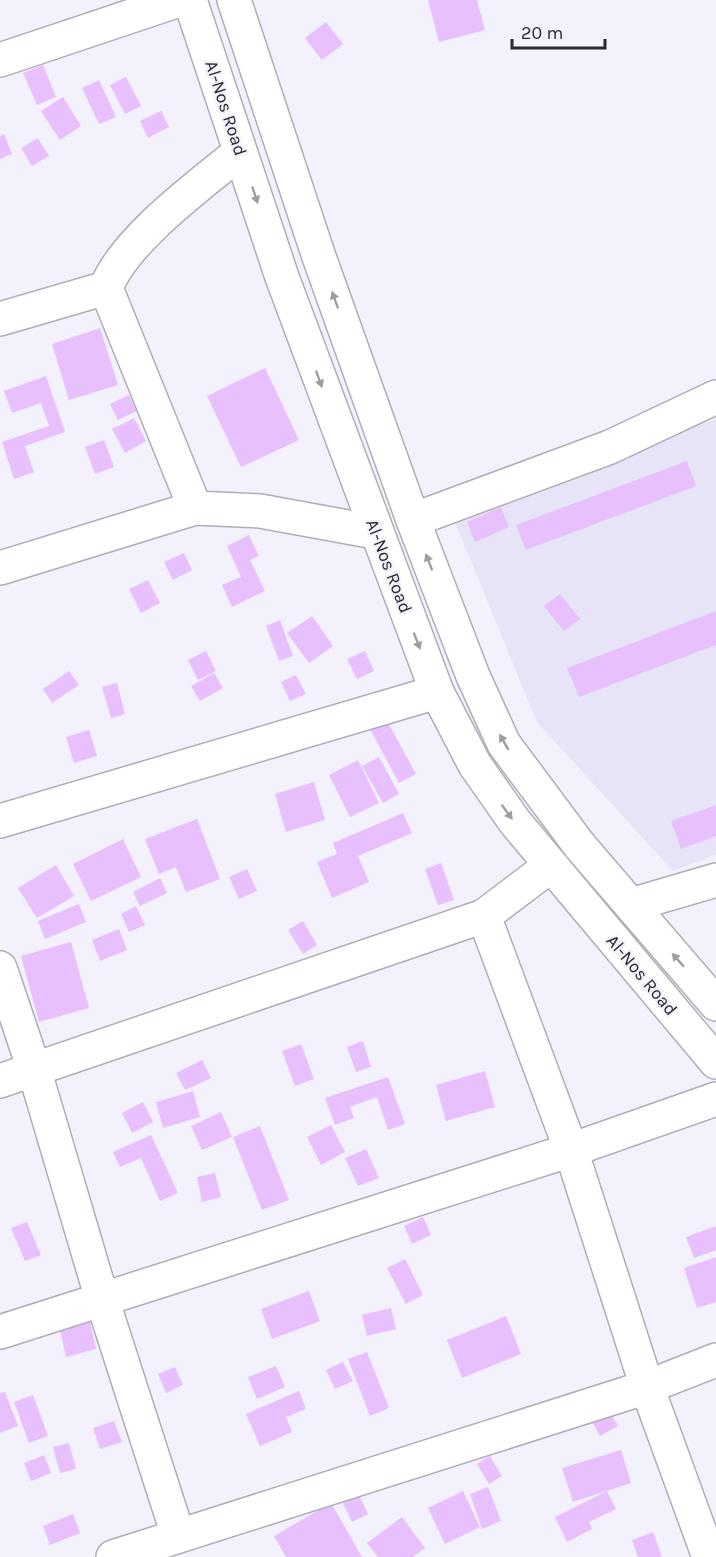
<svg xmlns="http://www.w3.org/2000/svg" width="716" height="1557" font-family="Karla,sans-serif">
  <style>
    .built { fill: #e6e4f6 }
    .building { fill: #e9c0fe }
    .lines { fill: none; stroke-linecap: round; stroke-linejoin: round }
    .minor-casing { stroke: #afaeb8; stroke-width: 36 }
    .secondary-casing { stroke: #afaeb8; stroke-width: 36 }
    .minor { stroke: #fff; stroke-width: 33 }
    .secondary { stroke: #fff; stroke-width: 33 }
    .oneway { fill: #9e9ea0 }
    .labels { text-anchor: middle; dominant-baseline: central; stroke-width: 4.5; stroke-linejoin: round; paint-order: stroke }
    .street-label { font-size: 18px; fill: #28272b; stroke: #f2f1fc }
  </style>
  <rect width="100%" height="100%" fill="#f2f1fc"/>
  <polygon class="built" points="716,419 716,855 673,871 537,722 452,515"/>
  <g class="building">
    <polygon points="428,0 477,0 485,30 439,42"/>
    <polygon points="326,22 343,44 322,60 305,38"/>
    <polygon points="43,65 56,97 37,105 23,73"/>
    <polygon points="126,77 141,106 125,114 110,85"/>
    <polygon points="99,80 116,117 99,124 82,88"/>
    <polygon points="63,97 81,126 60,140 41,111"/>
    <polygon points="161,111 169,127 148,138 140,121"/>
    <polygon points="4,134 12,154 0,159 0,136"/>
    <polygon points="38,138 49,156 32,166 21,148"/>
    <polygon points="100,328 118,385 69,400 52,344"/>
    <polygon points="265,368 299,440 241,467 207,396"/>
    <polygon points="46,376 65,432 25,446 34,472 14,479 2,442 49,426 41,403 12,413 4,391"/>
    <polygon points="129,395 137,411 118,420 110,404"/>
    <polygon points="134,418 146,441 125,453 112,429"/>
    <polygon points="104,440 114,467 95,474 85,447"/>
    <polygon points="687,461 696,486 526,550 516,525"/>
    <polygon points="501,507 509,527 475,542 467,522"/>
    <polygon points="249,535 259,556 250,560 265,591 232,607 222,585 241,577 227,546"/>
    <polygon points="184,553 192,570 173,580 164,562"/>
    <polygon points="148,580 160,603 141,613 129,589"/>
    <polygon points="560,594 580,619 564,631 544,606"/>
    <polygon points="716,611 716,645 579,697 567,668"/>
    <polygon points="312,616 333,646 309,663 287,633"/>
    <polygon points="280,620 293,656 279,661 266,626"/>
    <polygon points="206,651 216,671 198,680 188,660"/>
    <polygon points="365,651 374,671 357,679 347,659"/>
    <polygon points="69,671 79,685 52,703 43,689"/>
    <polygon points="214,673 223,688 200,701 191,686"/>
    <polygon points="296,675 306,694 290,701 281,682"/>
    <polygon points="117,683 125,714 111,718 102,687"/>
    <polygon points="386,719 416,774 399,783 369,727"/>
    <polygon points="89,730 97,756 74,763 66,737"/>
    <polygon points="379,757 399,794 383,803 362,766"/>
    <polygon points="358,760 379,803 350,817 329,775"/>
    <polygon points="314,782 325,820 286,832 275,794"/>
    <polygon points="716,805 716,836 681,849 671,821"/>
    <polygon points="403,813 412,833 358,856 369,882 332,898 317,862 337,854 333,843"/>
    <polygon points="197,819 220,879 186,892 176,867 159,874 145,839"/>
    <polygon points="123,839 141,877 91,901 73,864"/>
    <polygon points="441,863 454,900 438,905 425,869"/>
    <polygon points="56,865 74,896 37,918 18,888"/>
    <polygon points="247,869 257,891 239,899 229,877"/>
    <polygon points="160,878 167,893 140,906 133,892"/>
    <polygon points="79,904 86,922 45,939 38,921"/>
    <polygon points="136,906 145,925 129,932 121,914"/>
    <polygon points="303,921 317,945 303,954 288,930"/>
    <polygon points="119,929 127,950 100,961 92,940"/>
    <polygon points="71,942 89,1008 39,1022 21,956"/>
    <polygon points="363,1041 371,1067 356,1072 347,1047"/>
    <polygon points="301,1044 314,1079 295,1086 282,1051"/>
    <polygon points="202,1060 211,1078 185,1090 176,1073"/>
    <polygon points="485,1071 495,1107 446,1121 436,1085"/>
    <polygon points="388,1077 405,1124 388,1130 377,1097 350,1107 354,1118 335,1125 325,1098"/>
    <polygon points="193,1091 200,1117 163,1128 156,1102"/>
    <polygon points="143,1102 153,1122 132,1133 122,1113"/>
    <polygon points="221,1112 232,1137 202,1150 191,1126"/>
    <polygon points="331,1125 345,1152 321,1165 307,1137"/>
    <polygon points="260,1126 289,1200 262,1210 233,1137"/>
    <polygon points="151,1135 178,1193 160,1201 141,1158 120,1167 113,1152"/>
    <polygon points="366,1149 379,1178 358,1186 345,1158"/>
    <polygon points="215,1173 221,1197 202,1202 197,1177"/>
    <polygon points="423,1217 431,1235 412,1244 404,1226"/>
    <polygon points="27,1222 41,1255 25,1261 11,1228"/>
    <polygon points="716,1226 716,1250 694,1258 686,1237"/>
    <polygon points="716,1257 716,1302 697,1308 684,1268"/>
    <polygon points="405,1259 423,1295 406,1304 387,1268"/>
    <polygon points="309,1291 320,1321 272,1339 261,1309"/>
    <polygon points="391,1308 396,1329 367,1336 362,1315"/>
    <polygon points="506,1316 521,1354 462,1378 447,1340"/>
    <polygon points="89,1318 96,1349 66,1357 59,1325"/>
    <polygon points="367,1352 389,1408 370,1416 348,1359"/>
    <polygon points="343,1362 353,1381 335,1389 326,1370"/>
    <polygon points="276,1366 285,1387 257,1399 248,1377"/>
    <polygon points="175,1367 183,1385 166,1393 158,1374"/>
    <polygon points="299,1391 306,1409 286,1417 292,1432 260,1446 246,1414"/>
    <polygon points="5,1392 18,1426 0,1433 0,1393"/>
    <polygon points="33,1395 48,1436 29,1443 14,1402"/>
    <polygon points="608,1409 618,1426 600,1436 590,1418"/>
    <polygon points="114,1421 122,1442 100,1449 93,1428"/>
    <polygon points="69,1443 76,1469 60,1473 53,1447"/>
    <polygon points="621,1450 631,1483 573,1502 562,1468"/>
    <polygon points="44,1455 51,1473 31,1481 24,1463"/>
    <polygon points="490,1456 502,1476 489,1484 477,1464"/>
    <polygon points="488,1487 501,1521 482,1529 470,1494"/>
    <polygon points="463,1491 480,1527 445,1544 428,1508"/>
    <polygon points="607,1491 616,1509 589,1522 592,1529 567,1542 555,1517"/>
    <polygon points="359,1495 368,1514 352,1522 343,1503"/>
    <polygon points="331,1503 362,1557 286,1557 274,1536"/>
    <polygon points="73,1514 80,1533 50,1545 43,1526"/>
    <polygon points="402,1517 425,1548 413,1557 378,1557 367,1543"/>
    <polygon points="653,1532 662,1557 638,1557 632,1540"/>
  </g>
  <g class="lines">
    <g class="minor-casing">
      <g id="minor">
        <polyline points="0,60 179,0"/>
        <path d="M 240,152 C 200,185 124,240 106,288 L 195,508 L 260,511 L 375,532"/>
        <polyline points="0,319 106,288"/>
        <polyline points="413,520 610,447 716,397"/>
        <polyline points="0,568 195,508"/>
        <polyline points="0,821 437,692"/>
        <polyline points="631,905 716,880"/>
        <polyline points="484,916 571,1150 647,1387 709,1557"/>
        <polyline points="0,968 34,1069 102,1299 178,1535"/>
        <polyline points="0,1081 484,916 550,866"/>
        <polyline points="0,1332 571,1150 716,1099"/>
        <polyline points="113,1557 647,1387 716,1360"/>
      </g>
    </g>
    <g class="secondary-casing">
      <g id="secondary">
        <polyline points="190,0 282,277 437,692 475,765 515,822 716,1062"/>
        <polyline points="234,0 318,254 413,520 473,676 504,744 580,846 716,1004"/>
      </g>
    </g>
    <use href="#minor" class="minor"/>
    <use href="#secondary" class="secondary"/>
  </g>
  <defs><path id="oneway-solid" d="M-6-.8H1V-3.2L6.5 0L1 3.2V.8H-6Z" transform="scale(1.5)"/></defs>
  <g class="oneway">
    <use href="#oneway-solid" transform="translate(255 195) rotate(72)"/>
    <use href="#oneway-solid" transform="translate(335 300) rotate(-110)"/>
    <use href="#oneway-solid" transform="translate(319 379) rotate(70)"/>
    <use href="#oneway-solid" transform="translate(429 562) rotate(-111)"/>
    <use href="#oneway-solid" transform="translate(417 641) rotate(69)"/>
    <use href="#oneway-solid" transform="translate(504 742) rotate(-120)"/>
    <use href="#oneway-solid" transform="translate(507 812) rotate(54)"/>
    <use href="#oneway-solid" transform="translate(678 960) rotate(-131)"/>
  </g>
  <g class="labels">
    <g class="street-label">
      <text transform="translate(226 108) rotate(72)">Al-Nos Road</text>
      <text transform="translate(389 566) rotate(69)">Al-Nos Road</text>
      <text transform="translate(642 975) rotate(50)">Al-Nos Road</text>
    </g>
  </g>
  <path d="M512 39v9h93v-9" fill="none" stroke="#28272b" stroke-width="3"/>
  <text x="521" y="39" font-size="18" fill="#28272b" stroke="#f2f1fc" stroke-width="4.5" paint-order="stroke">20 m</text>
</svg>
